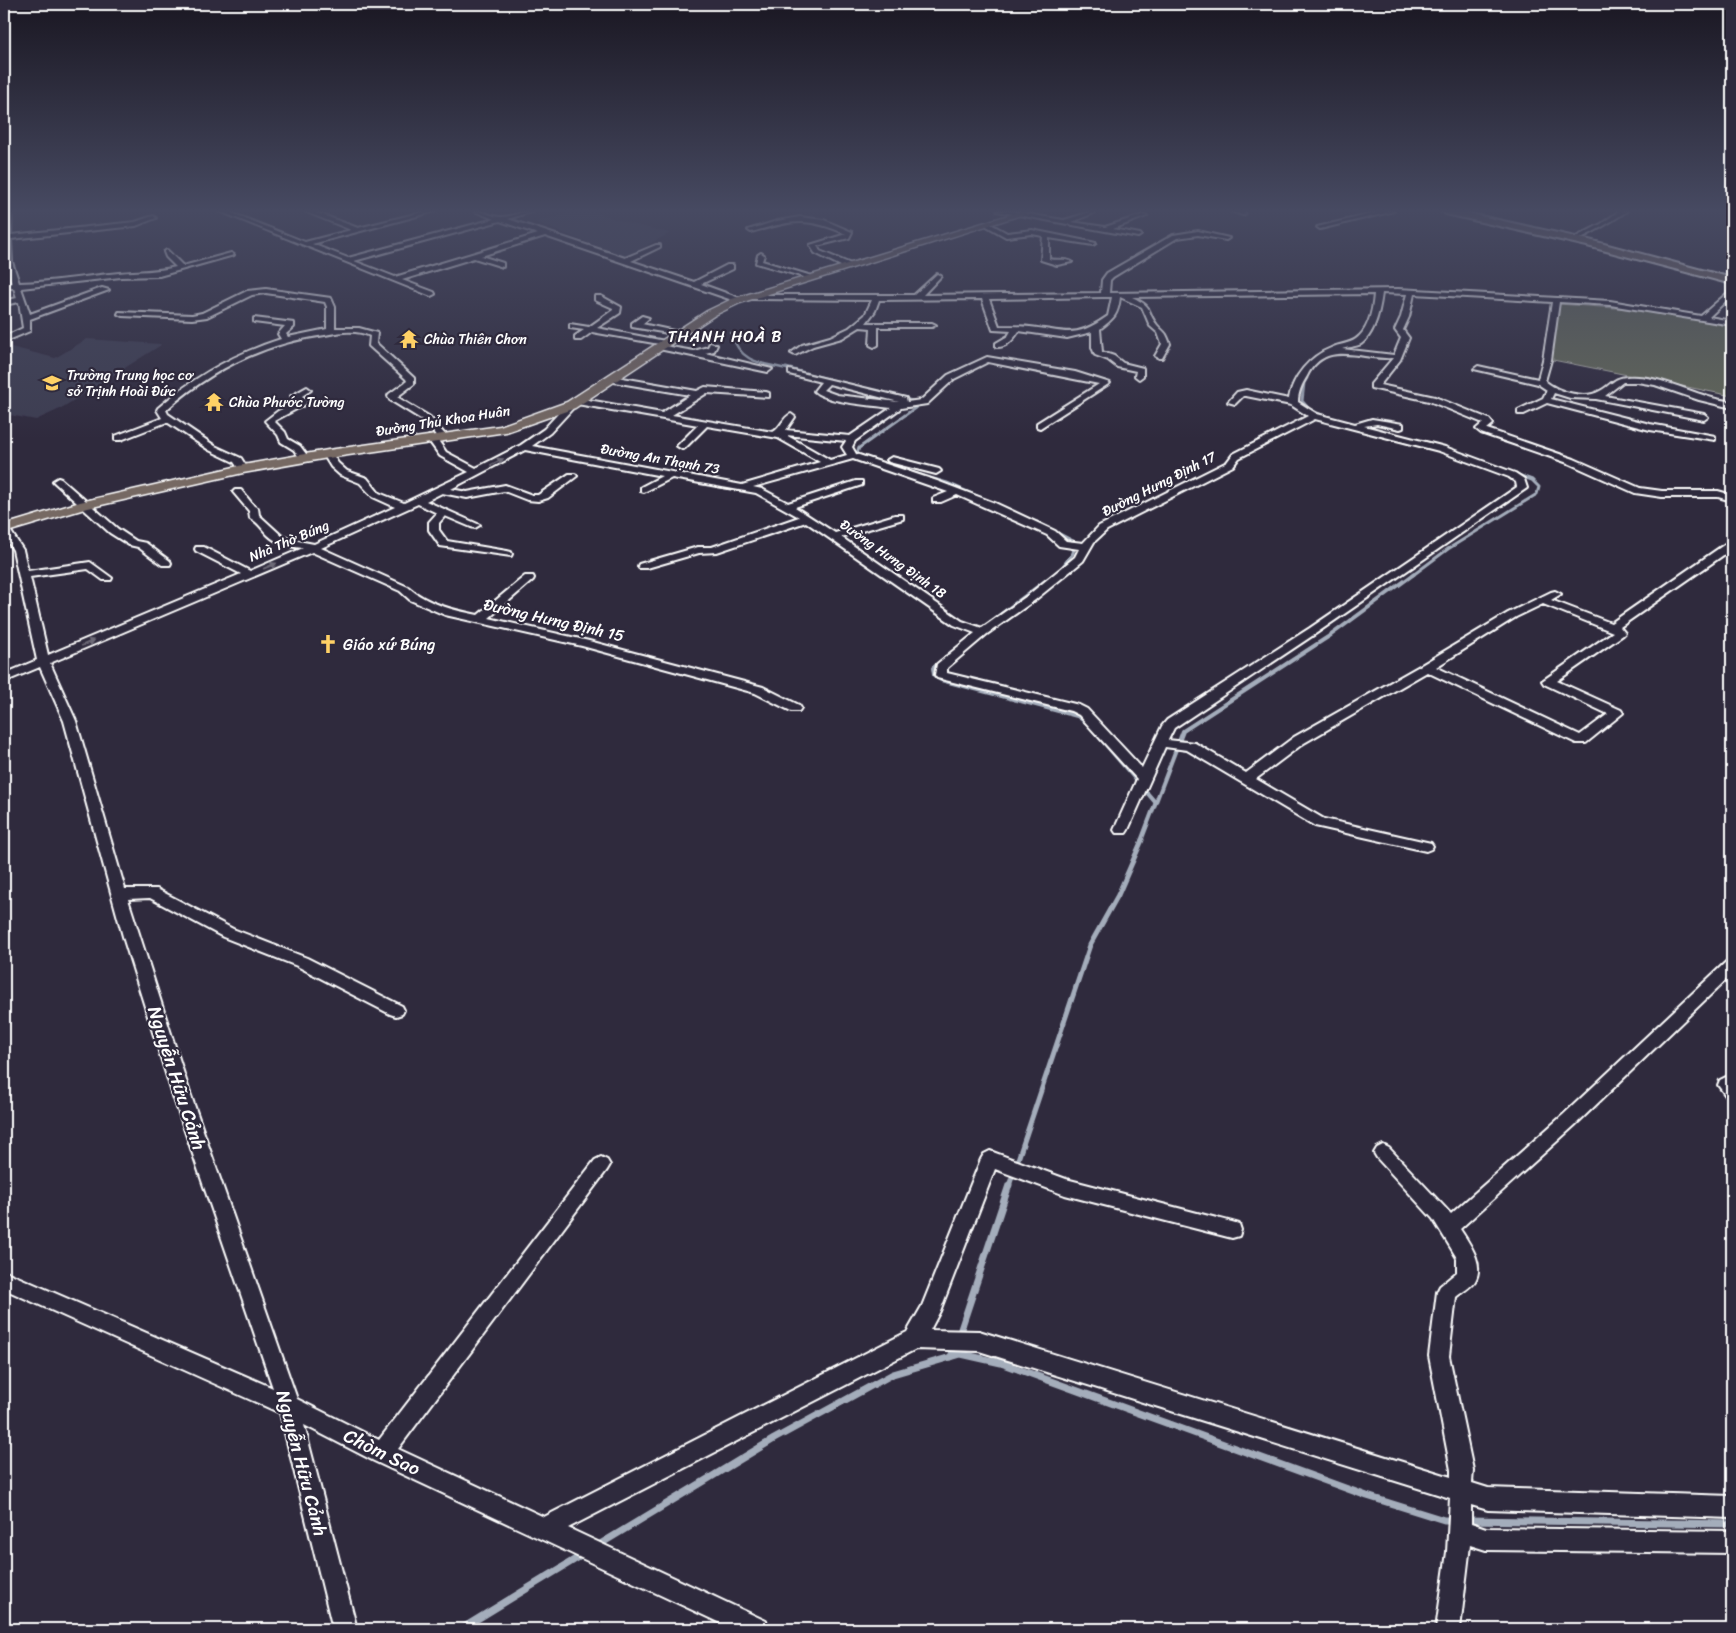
<svg xmlns="http://www.w3.org/2000/svg" width="1736" height="1633" font-family="Sriracha,sans-serif">
  <style>
    .built { fill: #3e3c51 }
    .green { fill: #646759; stroke: #b2b3ac }
    .lines { fill: none; stroke-linecap: round; stroke-linejoin: round }
    .stream-far4 { stroke: #a4adbb; stroke-width: 2.5 }
    .stream-far3 { stroke: #a4adbb; stroke-width: 3 }
    .stream-far2 { stroke: #a4adbb; stroke-width: 4 }
    .stream-far1 { stroke: #a4adbb; stroke-width: 5 }
    .stream { stroke: #a4adbb; stroke-width: 7 }
    .minor-casing { stroke: #fff; stroke-width: 4 }
    .major-casing { stroke: #fff; stroke-width: 3 }
    .highway-casing { stroke: #fff; stroke-width: 4 }
    .minor { fill: #2f2a3d; fill-rule: evenodd }
    .major { fill: #766964; fill-rule: evenodd }
    .highway { fill: #766964; fill-rule: evenodd }
    .oneway { fill: #6d6a77 }
    .labels { text-anchor: middle; dominant-baseline: central; stroke-width: 4.5; stroke-linejoin: round; paint-order: stroke }
    .far-poi-label { font-size: 14px; fill: #fff; stroke: #2f2a3d; text-anchor: start }
    .far-street-label { font-size: 14px; fill: #fff; stroke: #2f2a3d }
    .far-quarter-label { font-size: 16px; letter-spacing: 1px; fill: #fff; stroke: #2f2a3d }
    .street-label { font-size: 16px; fill: #fff; stroke: #2f2a3d }
    .poi-label { font-size: 16px; fill: #fff; stroke: #2f2a3d; text-anchor: start }
    .near-street-label { font-size: 19px; fill: #fff; stroke: #2f2a3d }
  </style>
  <rect width="100%" height="100%" fill="#2f2a3d"/>
  <filter id="ink" filterUnits="userSpaceOnUse"><feTurbulence type="fractalNoise" baseFrequency=".02" numOctaves="2"/><feDisplacementMap in="SourceGraphic" scale="10" xChannelSelector="R" yChannelSelector="G"/><feConvolveMatrix kernelMatrix="1 2 1 2 8 2 1 2 1" color-interpolation-filters="sRGB"/></filter>
  <g filter="url(#ink)">
    <g class="built">
      <polygon points="579,211 592,211 627,223 670,233 625,257 535,222"/>
      <polygon points="87,339 160,344 161,345 60,409 36,420 4,414 4,348 7,346 55,358"/>
    </g>
    <polygon class="green" points="1558,304 1629,309 1732,326 1732,396 1548,359"/>
    <g class="lines">
      <path class="stream-far4" d="M 731,333 C 741,365 763,363 792,370"/>
      <g class="stream-far3">
        <polyline points="786,368 916,402 917,406 915,408 859,448 857,453 863,458"/>
        <polyline points="1307,378 1304,383 1302,401 1310,410 1324,416"/>
        <polyline points="904,470 947,483 986,500"/>
        <polyline points="1037,522 1075,542 1073,553 1060,570"/>
        <polyline points="1413,575 1448,549 1537,494 1539,487 1532,480 1513,473"/>
      </g>
      <g class="stream-far2">
        <polyline points="996,618 1053,575"/>
        <polyline points="962,644 933,668 934,675 941,680 1077,716 1088,724"/>
        <polyline points="1093,730 1155,802"/>
        <polyline points="1141,841 1183,731 1331,635 1414,574"/>
      </g>
      <polyline class="stream-far1" points="1009,1186 1090,945 1118,895 1142,840"/>
      <g class="stream">
        <polyline points="959,1335 1009,1185"/>
        <polyline points="951,1357 955,1345"/>
        <polyline points="1467,1520 1732,1524"/>
        <polyline points="597,1546 774,1439 893,1374 961,1354 1001,1363 1367,1496 1444,1520 1454,1520"/>
        <polyline points="461,1629 584,1554"/>
      </g>
      <g class="minor-casing">
        <g id="minor">
          <path d="M 6,211 L 12,211 L 11,235 L 135,222 L 153,216 L 156,218 L 136,226 L 11,239 L 12,262 L 19,283 C 53,282 86,276 119,273 C 139,271 157,272 176,267 L 166,257 L 164,252 L 167,250 L 183,266 L 231,253 L 234,255 L 159,276 L 121,277 L 21,288 L 30,314 L 102,288 L 109,290 L 30,319 L 30,331 L 4,342 L 4,337 L 23,328 L 19,302 L 4,305 L 4,301 L 17,298 L 14,288 L 4,288 L 4,284 L 12,284 L 4,257 Z"/>
          <path d="M 219,211 L 227,211 L 305,242 L 351,230 L 304,211 L 312,211 L 358,228 L 427,211 L 436,211 L 312,244 L 348,258 L 494,219 L 474,211 C 484,211 492,217 501,217 C 512,217 522,211 533,211 L 508,219 L 625,258 L 656,245 L 660,245 L 660,247 L 631,261 L 694,282 L 727,265 L 733,265 L 733,269 L 701,284 L 745,300 L 738,302 L 545,236 L 481,256 L 503,263 L 503,267 L 474,258 L 402,280 L 434,292 L 435,294 L 431,296 ZM 500,221 L 538,234 L 395,277 L 354,261 Z"/>
          <polygon points="997,211 1009,211 1064,220 1094,211 1094,213 1072,222 1105,227 1142,215 1147,216 1113,229 1140,234 1141,235 1138,237"/>
          <polygon points="1231,211 1241,211 1246,213 1243,215"/>
          <polygon points="1384,211 1394,211 1320,229 1317,227"/>
          <path d="M 1619,211 L 1627,211 C 1612,221 1596,231 1579,239 L 1574,238 L 1601,224 Z"/>
          <path d="M 800,217 L 824,220 L 852,232 L 849,238 L 817,246 L 820,251 L 851,264 L 851,268 L 845,268 L 815,253 L 810,245 L 846,234 C 805,216 792,221 751,232 L 748,230 L 777,221 Z"/>
          <path d="M 985,223 L 989,223 L 1007,233 L 1032,230 L 1096,243 L 1093,245 L 1049,238 L 1049,259 C 1056,261 1066,258 1072,262 L 1057,265 L 1041,260 L 1043,236 L 1032,234 L 1006,237 L 985,225 Z"/>
          <path d="M 1198,231 L 1229,238 L 1226,240 L 1198,235 L 1177,238 L 1113,277 L 1110,280 L 1109,293 L 1398,289 L 1610,301 L 1701,316 L 1732,289 L 1732,295 L 1709,317 L 1732,321 L 1732,325 L 1610,305 L 1559,302 L 1551,360 L 1545,381 C 1558,392 1585,400 1600,391 C 1610,386 1615,377 1627,377 C 1654,375 1680,388 1706,396 C 1714,399 1723,400 1732,402 L 1732,408 L 1699,400 L 1655,385 L 1637,382 L 1623,382 L 1605,396 L 1704,414 L 1708,417 L 1704,420 L 1596,399 L 1570,398 L 1554,393 L 1551,399 L 1650,424 L 1715,436 L 1715,440 L 1650,430 L 1547,403 L 1524,414 L 1518,414 L 1518,410 L 1543,398 L 1547,390 L 1538,384 L 1474,369 L 1478,366 L 1538,379 L 1543,360 L 1552,302 L 1414,294 L 1409,317 L 1403,330 L 1409,338 L 1400,360 L 1380,385 L 1435,397 L 1489,419 L 1493,424 L 1487,429 L 1574,459 L 1640,488 L 1662,491 L 1718,491 L 1732,495 L 1732,501 L 1718,497 L 1662,497 L 1635,493 L 1568,463 L 1481,433 L 1476,429 L 1483,423 L 1429,401 L 1371,388 L 1371,384 L 1393,358 C 1360,360 1326,339 1307,376 C 1302,384 1298,392 1298,402 L 1317,414 L 1355,424 L 1372,419 L 1403,424 L 1403,428 L 1400,429 L 1377,424 L 1364,426 L 1445,447 L 1515,473 L 1524,479 L 1527,488 L 1318,632 L 1174,728 L 1168,740 L 1195,743 L 1246,773 L 1294,737 L 1423,664 L 1508,613 L 1551,592 L 1555,591 L 1561,594 L 1551,600 L 1611,623 L 1728,542 L 1732,541 L 1732,549 L 1620,627 L 1625,633 L 1623,635 L 1557,681 L 1621,710 L 1623,713 L 1586,743 L 1576,743 L 1427,672 L 1304,743 L 1256,779 L 1324,819 L 1431,843 L 1433,846 L 1431,849 L 1426,851 L 1315,826 L 1187,750 L 1165,747 L 1128,830 L 1126,833 L 1116,833 L 1114,830 L 1137,779 L 1079,715 L 1071,711 L 937,678 L 935,675 L 937,664 L 975,633 L 954,625 L 806,522 L 717,552 L 699,553 L 647,568 L 639,568 L 638,566 L 639,564 L 698,547 L 712,547 L 799,517 L 756,493 L 672,478 L 644,492 L 641,491 L 641,487 L 662,476 L 525,450 L 451,489 L 467,492 L 505,485 L 532,495 L 538,495 L 569,474 L 575,474 L 577,476 L 548,498 L 538,501 L 527,500 L 504,491 L 467,498 L 442,493 L 426,501 L 480,525 L 475,528 L 471,527 L 445,516 L 439,523 L 439,530 L 447,541 L 507,551 L 511,552 L 512,554 L 511,556 L 440,546 L 429,530 L 429,522 L 437,513 L 418,504 L 321,548 L 408,587 C 427,604 453,610 478,615 L 525,576 L 533,576 L 534,578 L 533,580 L 489,618 L 589,641 L 763,687 L 799,705 L 801,708 L 799,711 L 791,711 L 755,693 L 582,646 L 445,615 L 410,600 L 400,591 L 312,552 L 50,663 L 76,721 L 125,889 L 157,889 L 233,929 L 307,958 L 402,1006 L 404,1010 L 402,1014 L 396,1016 L 390,1014 L 297,966 L 223,937 L 150,898 L 128,899 L 190,1093 L 297,1399 L 379,1440 L 595,1160 L 601,1157 L 607,1160 L 610,1165 L 607,1170 L 398,1449 L 544,1517 L 907,1332 L 922,1306 L 981,1159 L 984,1154 L 990,1151 L 1066,1179 L 1232,1222 L 1239,1224 L 1241,1230 L 1239,1236 L 1232,1238 L 1065,1195 L 995,1169 L 940,1311 L 930,1330 L 979,1331 L 1451,1477 L 1451,1470 L 1429,1356 L 1437,1292 L 1440,1286 L 1457,1272 L 1457,1258 L 1433,1219 L 1377,1158 L 1374,1153 L 1377,1148 L 1383,1145 L 1389,1148 L 1451,1214 L 1563,1115 L 1727,961 L 1732,959 L 1732,974 L 1575,1125 L 1460,1229 C 1469,1243 1485,1264 1475,1281 C 1471,1287 1462,1292 1456,1297 L 1449,1356 L 1473,1470 L 1472,1483 L 1488,1488 L 1732,1496 L 1732,1518 L 1488,1510 L 1471,1505 L 1471,1523 L 1486,1528 L 1732,1531 L 1732,1553 L 1486,1550 L 1470,1545 L 1460,1629 L 1436,1629 L 1447,1552 L 1450,1498 L 979,1351 L 916,1349 L 568,1528 L 766,1621 L 770,1629 L 733,1629 L 374,1461 L 304,1425 L 357,1629 L 333,1629 L 280,1413 L 4,1289 L 4,1271 L 273,1388 L 172,1093 L 124,940 L 64,721 L 40,667 L 4,682 L 4,674 L 37,660 L 13,550 L 4,536 L 4,526 L 8,527 L 23,550 L 28,571 L 90,562 L 112,578 L 111,580 L 103,580 L 88,569 L 30,577 L 48,655 L 241,574 L 196,551 L 195,549 L 196,547 L 204,547 L 250,571 L 303,548 C 291,547 277,544 268,535 C 262,529 258,522 250,518 L 249,511 L 233,492 L 235,490 L 241,490 L 254,506 L 258,508 L 259,515 L 282,536 L 293,540 L 314,544 L 395,507 L 373,497 L 360,483 L 340,475 L 331,467 L 323,454 L 325,452 L 331,452 L 338,463 L 347,471 L 367,478 L 379,493 L 404,503 L 469,472 L 440,456 L 427,438 L 429,436 L 435,436 L 446,452 L 476,468 L 521,445 L 544,429 L 568,403 L 574,403 L 574,407 L 550,433 L 532,446 L 742,485 L 820,462 L 778,438 L 707,426 L 685,448 L 682,449 L 677,446 L 698,425 L 577,404 L 573,401 L 577,398 L 662,413 L 690,395 L 608,381 L 607,379 L 611,376 L 697,391 L 705,387 L 766,392 L 769,393 L 769,397 L 707,393 L 672,415 L 773,432 C 781,428 783,417 791,414 L 795,417 L 786,430 L 850,436 L 891,408 C 872,405 827,403 814,391 L 821,382 L 789,374 L 789,370 L 906,398 L 907,402 L 921,400 L 948,375 L 987,357 L 1075,372 L 1110,383 L 1040,428 L 1037,427 L 1037,423 L 1099,384 L 988,362 L 954,379 L 927,404 L 901,408 L 855,441 L 852,447 L 856,454 L 937,481 L 995,503 L 1055,531 L 1066,541 L 1083,543 L 1099,526 L 1227,462 L 1233,454 L 1308,416 L 1291,405 L 1246,396 L 1243,396 L 1235,404 L 1228,402 L 1237,392 L 1246,390 L 1289,399 C 1292,377 1310,356 1331,348 C 1339,344 1349,344 1356,339 C 1369,330 1373,308 1374,294 L 1132,297 C 1156,309 1144,308 1157,325 C 1165,334 1165,330 1170,344 L 1162,358 L 1159,358 L 1155,356 L 1162,344 L 1158,333 L 1150,326 L 1142,307 L 1120,297 C 1118,315 1114,318 1100,329 L 1102,352 L 1114,356 L 1123,363 L 1143,368 L 1143,376 L 1139,379 L 1135,376 L 1136,371 L 1117,367 L 1108,360 L 1095,355 L 1092,347 L 1092,332 L 1067,338 L 1019,331 C 1014,339 1006,348 996,347 L 996,343 L 1008,336 L 1011,331 L 993,330 L 982,299 L 879,300 L 875,311 L 866,323 L 932,323 L 936,325 L 932,327 L 878,327 L 878,345 L 874,347 L 870,345 L 871,328 L 860,327 L 842,338 L 813,346 L 795,355 L 791,353 L 802,345 L 830,337 L 849,328 L 865,315 L 872,300 L 749,299 L 745,297 L 749,295 L 914,295 L 937,274 L 941,276 L 923,295 L 1101,293 L 1102,280 L 1107,273 L 1173,235 ZM 1382,293 L 1407,294 L 1401,317 L 1395,330 L 1401,338 L 1394,355 L 1342,349 C 1348,347 1355,347 1361,344 C 1375,334 1380,309 1382,293 ZM 1102,297 L 1112,297 L 1108,316 C 1074,340 1067,331 1030,327 C 1020,326 1010,326 999,326 L 989,299 ZM 829,384 L 899,402 L 837,395 L 823,390 ZM 1315,419 L 1439,451 L 1509,477 L 1516,482 L 1517,487 L 1310,628 L 1167,720 L 1162,726 L 1142,768 L 1087,709 L 1079,705 L 947,673 L 947,668 L 987,634 L 1035,600 L 1083,561 L 1094,542 L 1107,530 L 1233,466 L 1239,458 ZM 786,435 L 846,441 L 842,447 L 847,455 L 830,460 ZM 853,459 L 948,492 L 933,498 L 933,502 L 941,502 L 957,495 L 1047,535 L 1059,546 L 1079,549 L 1075,557 L 1027,596 L 982,628 L 962,621 L 841,537 L 903,519 L 903,515 L 895,515 L 835,533 L 795,507 L 862,485 L 862,481 L 856,481 L 788,503 L 762,489 L 753,487 ZM 1543,604 L 1613,632 L 1542,681 L 1544,684 L 1608,714 L 1580,735 L 1436,667 L 1516,617 Z"/>
          <polygon points="761,253 764,255 762,261 815,277 811,279 756,263 758,255"/>
          <path d="M 266,289 L 331,298 L 335,307 L 335,328 L 359,328 L 377,333 L 376,343 L 414,378 L 414,384 L 397,397 L 430,417 L 447,437 L 445,439 L 439,439 L 424,421 L 390,400 L 388,396 L 389,394 L 407,381 L 406,379 L 369,346 L 370,336 C 356,329 340,332 325,335 C 264,343 211,370 166,410 L 168,414 L 215,446 L 241,458 L 248,469 L 246,471 L 240,471 L 234,462 L 209,450 L 167,422 L 121,440 L 115,440 L 115,436 L 162,418 L 157,410 L 158,408 C 195,376 234,354 281,339 L 278,334 L 285,326 L 254,322 L 254,318 L 294,323 L 294,327 L 286,334 L 288,337 L 327,329 L 327,307 L 325,302 L 266,293 L 252,295 L 207,317 L 192,319 L 122,316 L 118,314 L 119,312 L 192,315 L 202,313 L 247,291 Z"/>
          <polygon points="595,296 601,296 621,307 620,313 597,328 665,341 669,343 665,345 592,332 581,340 575,340 575,336 584,330 570,328 570,324 589,327 613,310 613,308 595,300"/>
          <polygon points="642,316 649,318 642,324 684,333 680,335 632,327 632,323"/>
          <polygon points="710,343 717,345 714,351 705,353 772,369 768,372 659,349 655,347 659,345 694,351 708,347"/>
          <polygon points="307,387 311,390 302,396 307,400 306,404 274,421 285,432 288,439 300,446 309,458 304,461 301,460 294,450 281,442 278,435 265,421 278,411 298,401 291,396"/>
          <polygon points="892,457 939,469 941,471 936,474 889,462 887,460"/>
          <polygon points="58,478 61,479 118,529 136,541 146,543 170,561 171,563 170,565 162,565 138,547 129,545 110,533 55,483 53,481"/>
          <polygon points="1732,1074 1732,1098 1726,1096 1718,1085 1720,1080"/>
        </g>
      </g>
      <g class="major-casing">
        <polygon id="major" points="1022,211 1034,211 740,303 715,315 575,408 506,432 328,458 243,473 88,508 4,533 4,525 80,502 243,465 328,450 500,426 567,402 707,311 732,299"/>
      </g>
      <g class="highway-casing">
        <polygon id="highway" points="1441,211 1458,211 1589,240 1732,278 1732,284 1587,246 1446,214"/>
      </g>
      <use href="#minor" class="minor"/>
      <use href="#major" class="major"/>
      <use href="#highway" class="highway"/>
    </g>
    <defs><path id="oneway-solid" d="M-6-.8H1V-3.2L6.5 0L1 3.2V.8H-6Z" transform="scale(1.25)"/></defs>
    <g class="oneway">
      <use href="#oneway-solid" transform="translate(497 462) rotate(-27)"/>
      <use href="#oneway-solid" transform="translate(270 566) rotate(-23)"/>
      <use href="#oneway-solid" transform="translate(88 643) rotate(-23)"/>
    </g>
  </g>
  <linearGradient id="sky" x2="0" y2="1"><stop stop-color="#1a1722"/><stop offset="0.48" stop-color="#474a62"/><stop offset="1" stop-color="#474a62" stop-opacity="0"/></linearGradient>
  <rect width="1736" height="439" fill="url(#sky)"/>
  <defs>
    <g id="temple-bare" transform="scale(1.5)"><path d="M0-6L5-2H3V0L6.5 2.5H4V6H1.5V3h-3V6H-4V2.5H-6.5L-3 0V-2H-5Z" fill="#ffd166" stroke="#2f2a3d" stroke-width="2.5" paint-order="stroke"/></g>
    <g id="school-bare" transform="scale(1.5)"><path d="M0-5L7-2L0 1L-7-2ZM-4 1L0 2.5L4 1V4Q0 6-4 4Z" fill="#ffd166" stroke="#2f2a3d" stroke-width="2.5" paint-order="stroke"/></g>
    <g id="church-bare" transform="scale(1.5)"><path d="M-1.2-6h2.4v3.5h3.3v2.4h-3.3V6h-2.4V-.1h-3.3v-2.4h3.3Z" fill="#ffd166" stroke="#2f2a3d" stroke-width="2.5" paint-order="stroke"/></g>
  </defs>
  <g fill-rule="evenodd">
    <use href="#temple-bare" x="409" y="339"/>
    <use href="#school-bare" x="52" y="383"/>
    <use href="#temple-bare" x="214" y="402"/>
    <use href="#church-bare" x="328" y="644"/>
  </g>
  <g class="labels">
    <g class="far-poi-label">
      <text x="424" y="339">Chùa Thiên Chơn</text>
      <text x="67" y="375">Trường Trung học cơ<tspan x="67" dy="16">sở Trịnh Hoài Đức</tspan></text>
      <text x="229" y="402">Chùa Phước Tường</text>
    </g>
    <g class="far-street-label">
      <text transform="translate(443 421) rotate(-9)">Đường Thủ Khoa Huân</text>
      <text transform="translate(660 459) rotate(10)">Đường An Thạnh 73</text>
      <text transform="translate(1159 484) rotate(-27)">Đường Hưng Định 17</text>
      <text transform="translate(289 541) rotate(-23)">Nhà Thờ Búng</text>
      <text transform="translate(893 559) rotate(35)">Đường Hưng Định 18</text>
    </g>
    <g class="far-quarter-label">
      <text x="725" y="336">THẠNH HOÀ B</text>
    </g>
    <g class="street-label">
      <text transform="translate(554 620) rotate(13)">Đường Hưng Định 15</text>
    </g>
    <g class="poi-label">
      <text x="343" y="644">Giáo xứ Búng</text>
    </g>
    <g class="near-street-label">
      <text transform="translate(177 1078) rotate(72)">Nguyễn Hữu Cảnh</text>
      <text transform="translate(382 1452) rotate(26)">Chòm Sao</text>
      <text transform="translate(302 1463) rotate(75)">Nguyễn Hữu Cảnh</text>
    </g>
  </g>
  <rect width="1736" height="1633" fill="none" stroke="#2f2a3d" stroke-width="20"/>
  <rect x="10" y="10" width="1716" height="1613" fill="none" stroke="#fff" stroke-width="2" filter="url(#ink)"/>
</svg>
